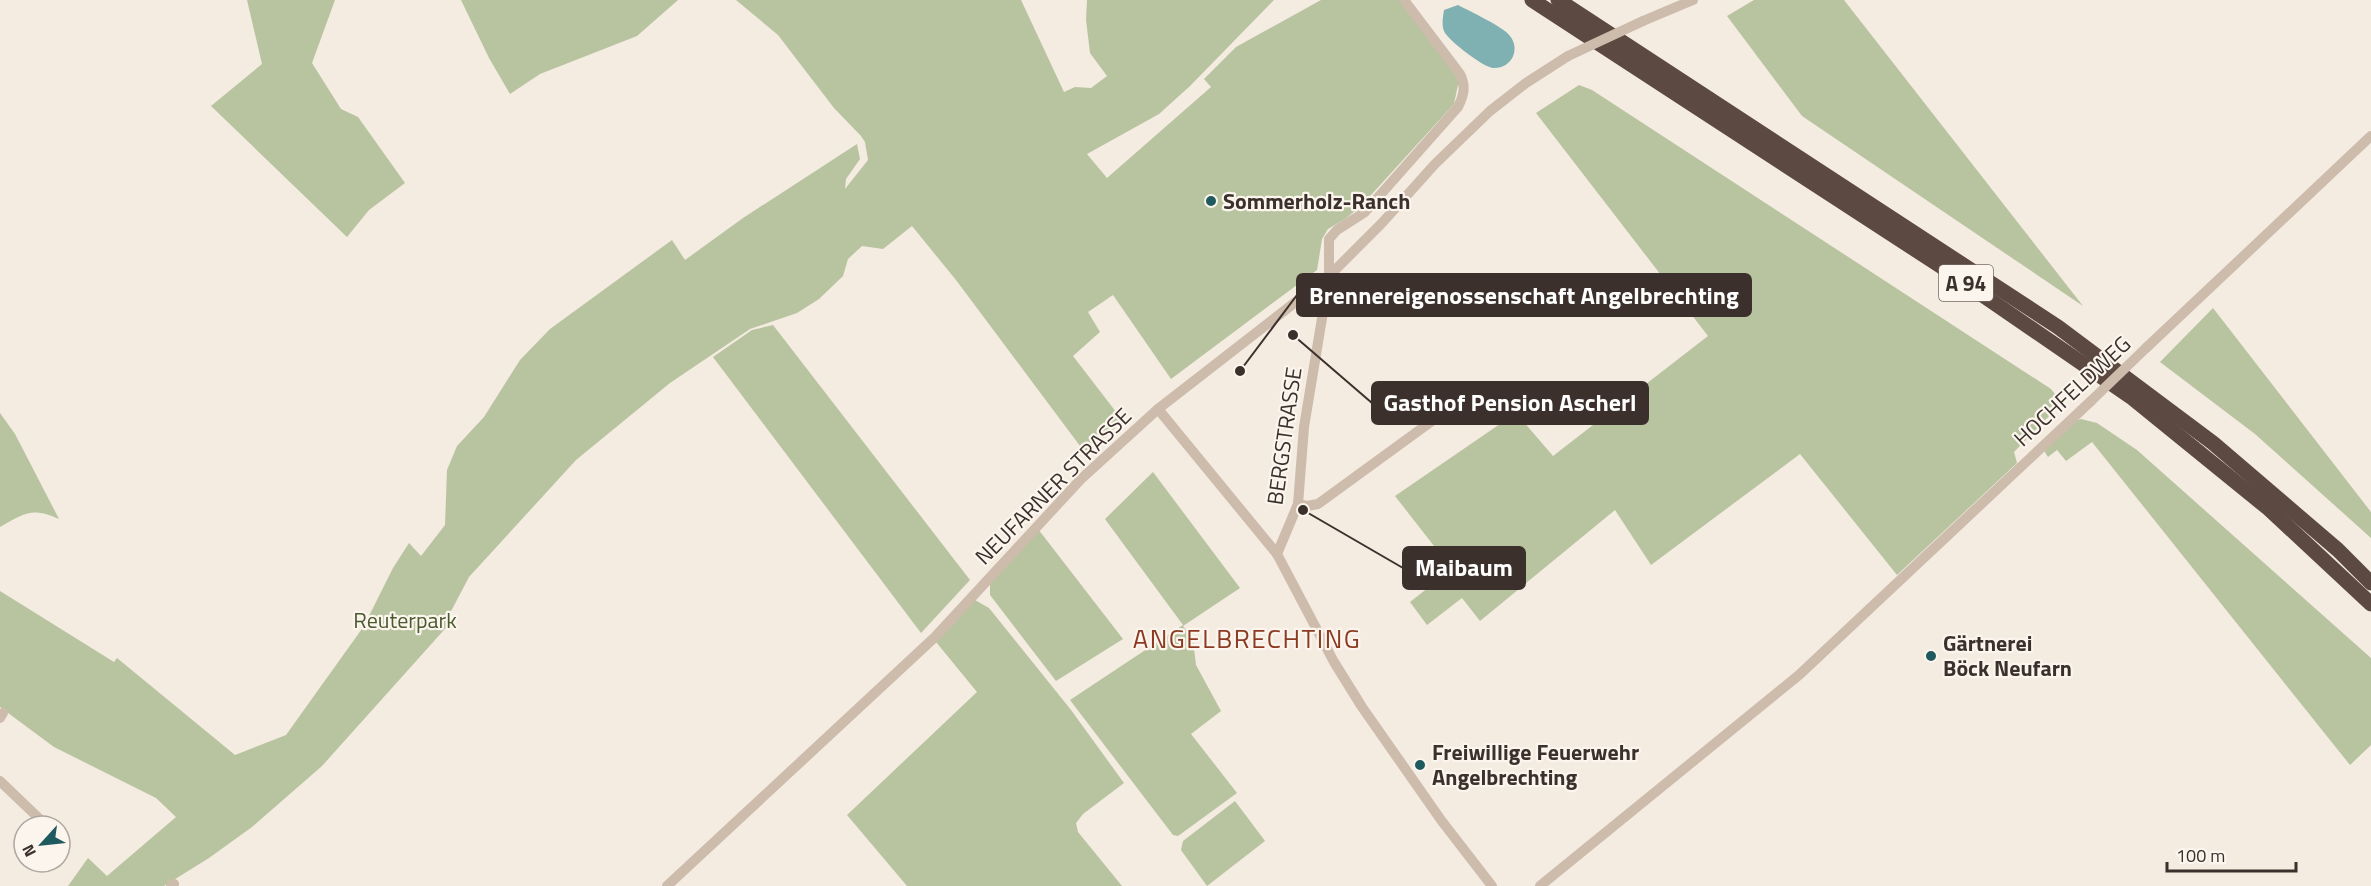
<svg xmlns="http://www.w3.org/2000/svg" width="2371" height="886" font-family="'Titillium Web',sans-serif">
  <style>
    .green { fill: #b8c4a0 }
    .water { fill: #7fb0b2 }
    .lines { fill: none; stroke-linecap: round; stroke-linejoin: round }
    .minor { stroke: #cdbbac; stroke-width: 10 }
    .highway { stroke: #5c4a42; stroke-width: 15 }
    .minor-bridge { stroke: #cdbbac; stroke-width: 10 }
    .poi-dot { fill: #1f5a5e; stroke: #fbf5ee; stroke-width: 2 }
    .labels { text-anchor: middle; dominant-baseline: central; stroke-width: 4.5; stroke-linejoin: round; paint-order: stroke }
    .shield { fill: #fbf5ee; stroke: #756b66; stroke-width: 1.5 }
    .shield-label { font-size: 21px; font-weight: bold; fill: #3b302b }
    .poi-label { font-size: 22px; font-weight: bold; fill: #3b302b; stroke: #fbf5ee; text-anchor: start }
    .street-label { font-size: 22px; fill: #3b302b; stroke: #fbf5ee }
    .park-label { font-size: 22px; fill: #4a5a2e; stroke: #fbf5ee }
    .quarter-label { font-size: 26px; letter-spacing: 1.5px; fill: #8c3b22; stroke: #fbf5ee }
    .leader { fill: none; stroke: #3b302b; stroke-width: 2 }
    .callout-dot { fill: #3b302b; stroke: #fbf5ee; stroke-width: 2 }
    .callout { fill: #3b302b; stroke: #3b302b; stroke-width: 2 }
    .callout-label { font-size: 24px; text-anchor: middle; font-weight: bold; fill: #fff }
  </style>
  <rect width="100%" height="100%" fill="#f4ebe1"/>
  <g class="green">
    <polygon points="247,0 335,0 312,63 341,109 358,117 405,183 369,210 347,237 211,106 262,64"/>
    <polygon points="461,0 678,0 637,36 540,74 510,94 489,58"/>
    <polygon points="736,0 1021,0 1064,92 1075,87 1091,88 1107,76 1090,53 1086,20 1087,0 1274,0 1190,86 1159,114 1087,154 1107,178 1211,87 1204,79 1236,47 1321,0 1399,0 1459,80 1454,104 1361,206 1345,219 1328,229 1322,239 1317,270 1171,379 1113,295 1088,312 1100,332 1073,356 1123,421 1086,454 956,280 912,226 883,249 862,246 848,259 843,276 819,299 797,313 750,329 670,383 576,460 469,577 449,615 452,621 322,766 252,827 209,858 164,886 68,886 88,858 107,876 176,817 156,798 54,747 0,707 0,591 114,662 117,658 235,755 286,735 364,626 393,568 409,543 421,556 445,525 447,470 457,446 484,417 520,360 550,329 672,240 685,260 743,218 857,144 860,159 846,179 845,189 868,160 865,142 861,136 834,108 778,35"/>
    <polygon points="1754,0 1844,0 2083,306 1802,116 1727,16"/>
    <polygon points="1579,85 1592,90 2051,389 2058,398 2058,407 2014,452 2017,463 1897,575 1800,454 1651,565 1615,510 1480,621 1462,598 1427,625 1410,602 1452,569 1395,496 1516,413 1553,456 1708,336 1536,113"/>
    <polygon points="2213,308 2371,512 2371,538 2255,434 2160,362"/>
    <polygon points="773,325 970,580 921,633 713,357 752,330"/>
    <path d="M 0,413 L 15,434 L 59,519 C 32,507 25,513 0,527 Z"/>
    <polygon points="2081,419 2097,423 2137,450 2371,658 2371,745 2350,765 2092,442 2066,461 2057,450 2048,457 2043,449 2072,422"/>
    <polygon points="1153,472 1240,588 1183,626 1193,640 1196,665 1221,711 1191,734 1237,793 1178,836 1173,835 1070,700 1183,625 1105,519"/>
    <polygon points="1038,529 1123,639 1056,681 990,595 990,583"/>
    <polygon points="975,600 989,608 1071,710 1124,783 1083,814 1076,823 1078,832 1122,886 907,886 847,815 977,692 936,642"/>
    <polygon points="1235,801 1265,841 1207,886 1181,850 1183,841"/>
  </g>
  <path class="water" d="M 1458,5 C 1469,11 1504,27 1510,36 C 1521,50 1511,69 1493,68 C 1483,67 1451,42 1445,33 C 1441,26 1443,17 1444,10 Z"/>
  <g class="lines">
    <g class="minor">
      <polyline points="1643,21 1693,0"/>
      <polyline points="2146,348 2371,136"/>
      <polyline points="1158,409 1277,554 1334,662 1362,707 1441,820 1492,886"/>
      <polyline points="1298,504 1307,506 1318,504 1480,386"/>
      <path d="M 1277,554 L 1298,504 L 1304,427 L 1329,276 L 1329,239 L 1337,230 L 1365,212 L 1458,107 C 1464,95 1466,86 1460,74 L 1404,0"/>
      <polyline points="0,718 3,713"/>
      <polyline points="0,781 47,826"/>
      <polyline points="171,886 174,884"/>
      <polyline points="667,886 935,637 1081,479 1158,409 1329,276 1382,223 1435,164 1490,111 1526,83 1568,56"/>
      <polyline points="1540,886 1799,675 2091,401"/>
    </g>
    <g class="highway">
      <polyline points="1532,0 1942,267 2131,397 2269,509 2371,604"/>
      <polyline points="1558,0 2058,327 2213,443 2338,550 2371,583"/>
    </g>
    <g class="minor-bridge">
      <polyline points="1568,56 1643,21"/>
      <polyline points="2091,401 2146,348"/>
    </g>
  </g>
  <g class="poi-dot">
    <circle cx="1211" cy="201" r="6"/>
    <circle cx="1931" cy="656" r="6"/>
    <circle cx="1420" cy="765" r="6"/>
  </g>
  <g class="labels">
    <rect class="shield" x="1939" y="265" width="54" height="36" rx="4.5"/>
    <g class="shield-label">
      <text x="1966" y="283">A 94</text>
    </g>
    <g class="poi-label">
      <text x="1223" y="201">Sommerholz-Ranch</text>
      <text x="1943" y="643">Gärtnerei<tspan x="1943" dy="25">Böck Neufarn</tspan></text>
      <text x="1432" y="752">Freiwillige Feuerwehr<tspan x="1432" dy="25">Angelbrechting</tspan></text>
    </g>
    <g class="street-label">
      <text transform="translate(2072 391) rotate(-43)">HOCHFELDWEG</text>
      <text transform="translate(1284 436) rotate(-82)">BERGSTRASSE</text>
      <text transform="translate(1053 486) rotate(-45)">NEUFARNER STRASSE</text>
    </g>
    <g class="park-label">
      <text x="405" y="620">Reuterpark</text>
    </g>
    <g class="quarter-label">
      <text x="1247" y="638">ANGELBRECHTING</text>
    </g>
  </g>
  <path class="leader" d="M1240 371L1297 295M1293 335L1372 403M1303 510L1403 568"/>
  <g class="callout-dot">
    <circle cx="1240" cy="371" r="6"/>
    <circle cx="1293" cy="335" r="6"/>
    <circle cx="1303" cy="510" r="6"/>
  </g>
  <g class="callout">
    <rect x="1297" y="274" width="454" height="42" rx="6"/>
    <rect x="1372" y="382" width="276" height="42" rx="6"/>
    <rect x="1403" y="547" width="122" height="42" rx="6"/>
  </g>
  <g class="callout-label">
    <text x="1524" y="304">Brennereigenossenschaft Angelbrechting</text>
    <text x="1510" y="411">Gasthof Pension Ascherl</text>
    <text x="1464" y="576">Maibaum</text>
  </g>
  <g transform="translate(42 844) rotate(243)"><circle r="28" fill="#fbf5ee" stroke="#aea6a0" stroke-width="1.5"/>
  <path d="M0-4.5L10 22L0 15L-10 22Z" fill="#1f5a5e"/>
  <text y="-9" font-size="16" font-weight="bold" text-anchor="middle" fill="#3b302b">N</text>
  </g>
  <path d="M2167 862v9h129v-9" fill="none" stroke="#3b302b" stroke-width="3"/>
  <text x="2176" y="862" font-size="18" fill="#3b302b" stroke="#fbf5ee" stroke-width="4.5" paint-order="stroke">100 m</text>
</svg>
